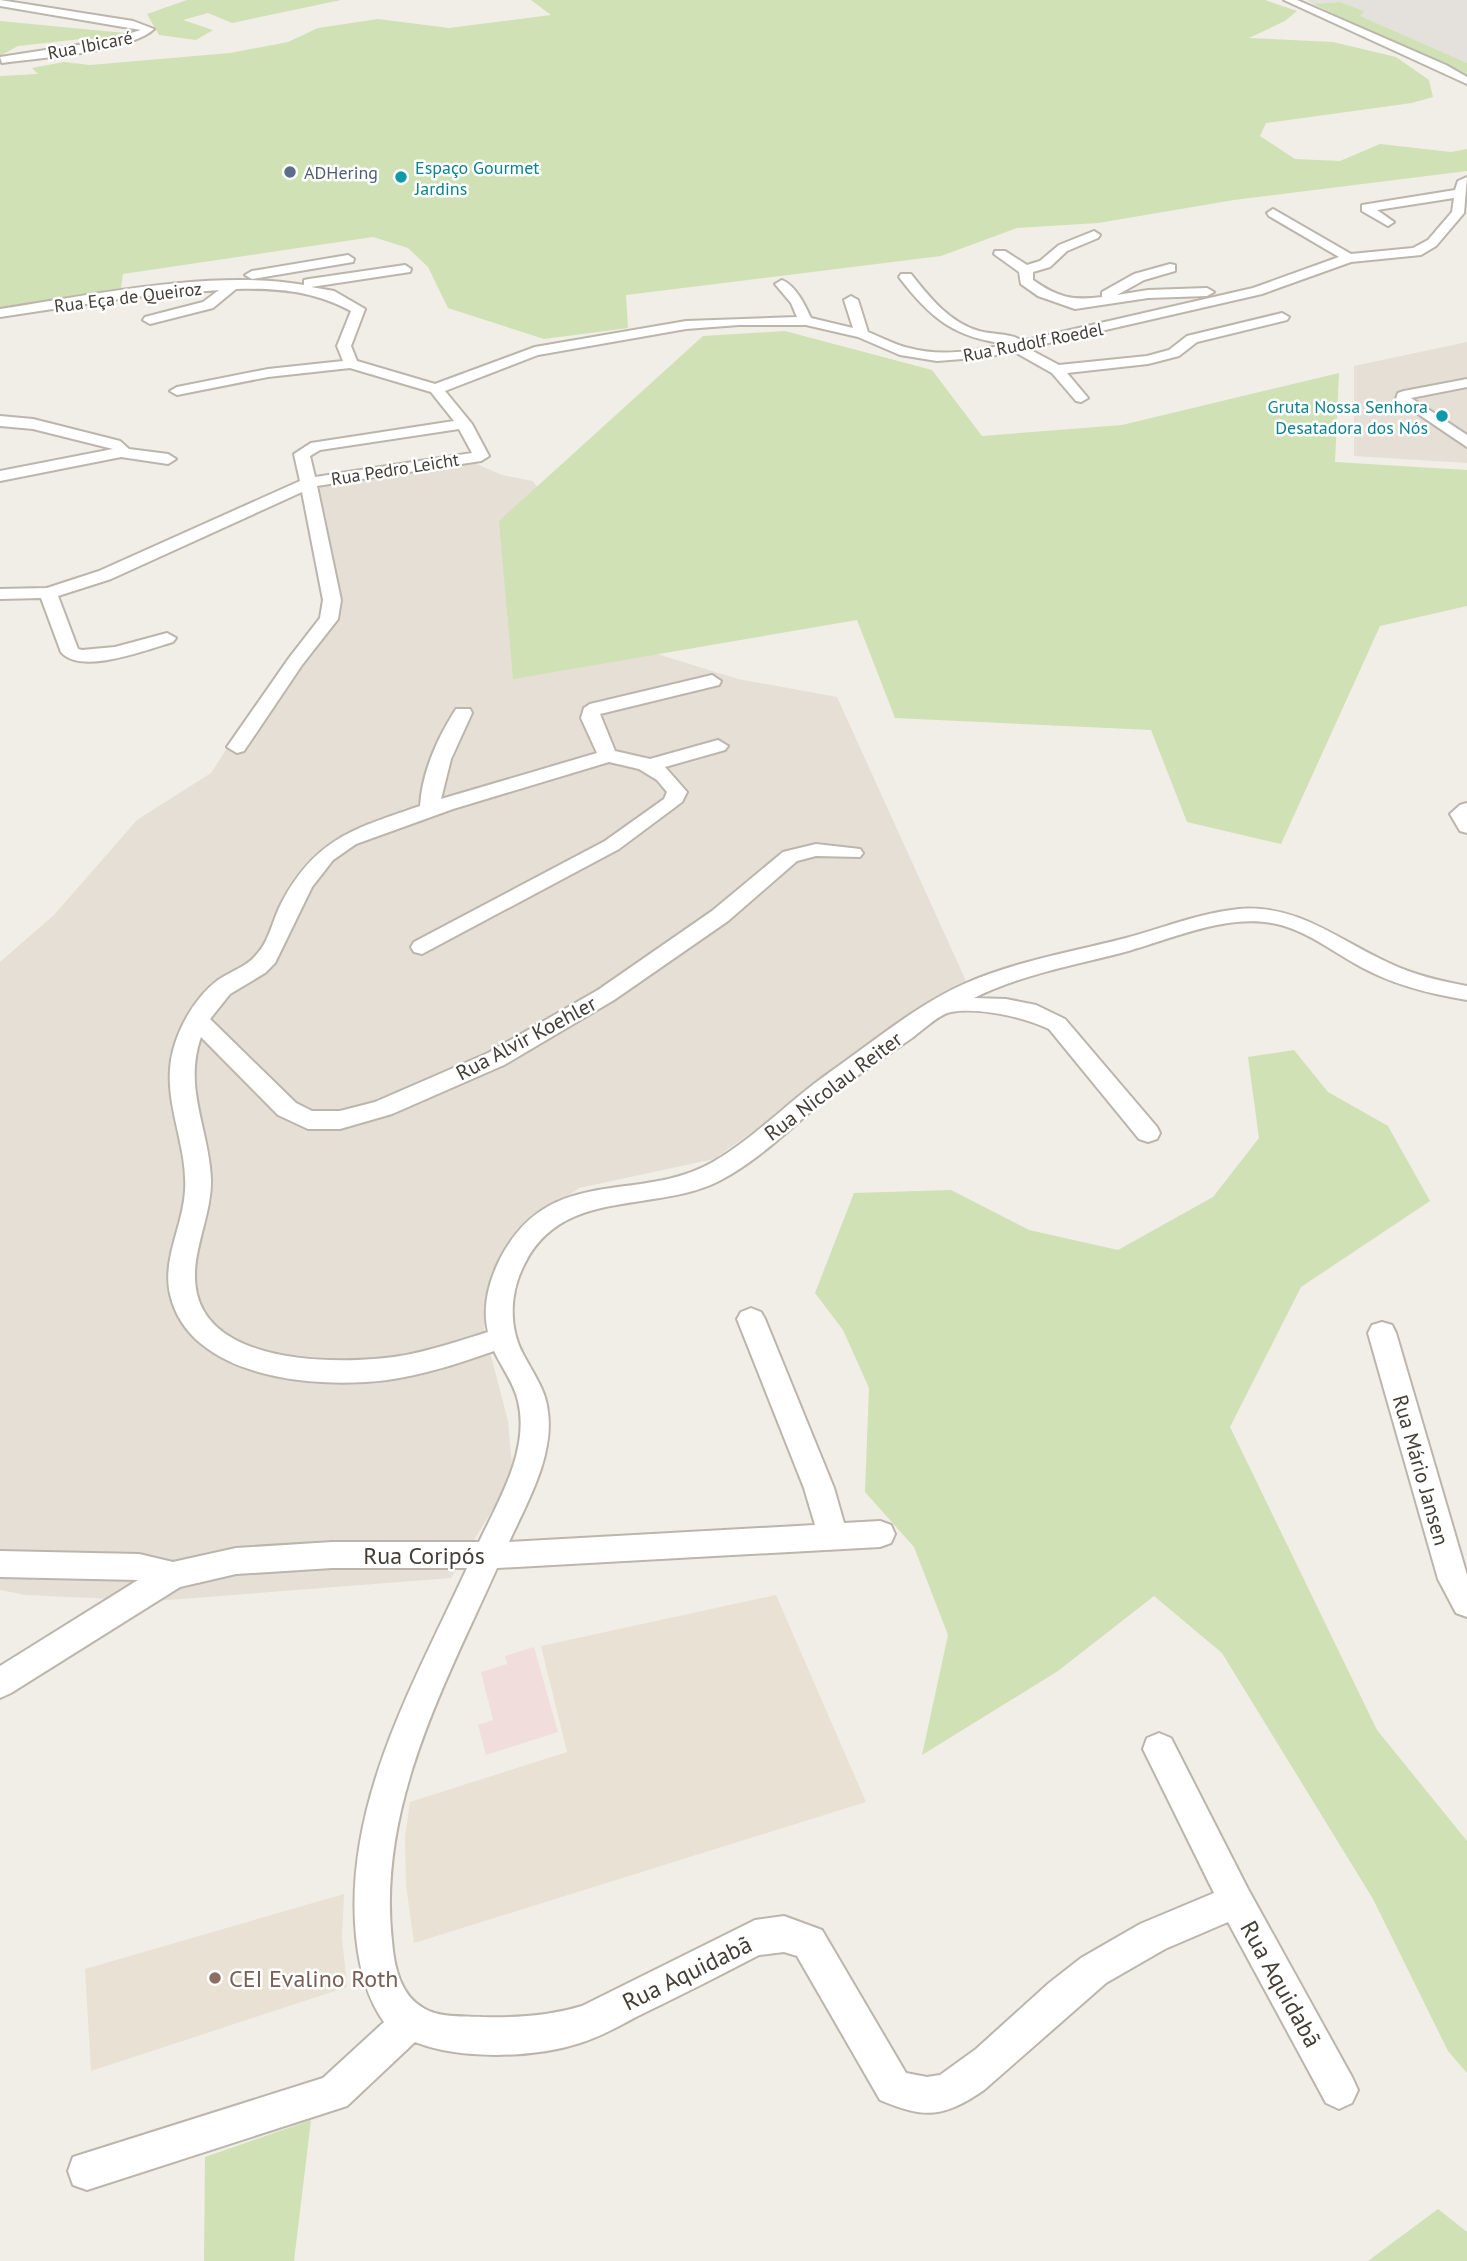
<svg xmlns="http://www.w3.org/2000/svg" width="1467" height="2261" font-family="'PT Sans',sans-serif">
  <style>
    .residential { fill: #e5dfd6 }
    .industrial { fill: #e4e0dc }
    .education { fill: #e9e1d3 }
    .medical { fill: #f1dedc }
    .green { fill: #cfe1b5 }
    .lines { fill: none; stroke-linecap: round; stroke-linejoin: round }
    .minor-casing { stroke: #bcb5ab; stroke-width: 4 }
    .minor { fill: #fff; fill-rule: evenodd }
    .service-dot { fill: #5c6f8a; stroke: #fff; stroke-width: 2.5 }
    .culture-dot { fill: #0f9aa8; stroke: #fff; stroke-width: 2.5 }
    .education-dot { fill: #8d6e63; stroke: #fff; stroke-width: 2.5 }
    .labels { text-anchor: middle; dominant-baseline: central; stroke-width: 5; stroke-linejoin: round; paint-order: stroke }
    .far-street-label { font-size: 18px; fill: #443e37; stroke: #fff }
    .far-culture-label { font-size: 18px; fill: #0d838f; stroke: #fff; text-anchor: start }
    .far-service-label { font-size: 18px; fill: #4e5e75; stroke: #fff; text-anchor: start }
    .street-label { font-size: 21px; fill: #443e37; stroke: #fff }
    .near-street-label { font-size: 24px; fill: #443e37; stroke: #fff }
    .near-education-label { font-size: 24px; fill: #785e54; stroke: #fff; text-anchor: start }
  </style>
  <rect width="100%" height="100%" fill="#f1eee7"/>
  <g class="residential">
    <polygon points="1467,342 1467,463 1354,456 1354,366"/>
    <polygon points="472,462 502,475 533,481 654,653 738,679 837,697 966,981 714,1159 579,1188 517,1232 489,1282 484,1329 508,1421 513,1476 451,1578 155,1601 26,1595 0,1590 0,962 54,915 137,820 211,773 249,714 322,632 328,613 310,543 309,486"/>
  </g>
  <polygon class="industrial" points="1307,0 1467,0 1467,63 1359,16 1363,11 1340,2 1313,4"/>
  <g class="education">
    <polygon points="776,1595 866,1802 414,1943 406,1885 405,1837 410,1802 567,1752 541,1646"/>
    <polygon points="344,1894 342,1938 347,1987 91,2071 85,1969"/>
  </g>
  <polygon class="medical" points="534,1647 558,1732 486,1755 478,1725 493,1720 481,1672 507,1664 505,1656"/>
  <g class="green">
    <polygon points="187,0 341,0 232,23 208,13 183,20 213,30 196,40 159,35 147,14"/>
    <polygon points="531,0 1265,0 1297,11 1285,21 1249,38 1333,42 1396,57 1429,80 1433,97 1412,103 1266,123 1260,136 1295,159 1340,161 1380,144 1451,152 1467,149 1467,171 1234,200 1098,223 1017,228 941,256 626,295 628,328 544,339 448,308 428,267 408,248 373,237 123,274 121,288 0,307 0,76 38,74 32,68 64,62 90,65 230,53 288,42 318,28 378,19 449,28 551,15"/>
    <polygon points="1340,2 1364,11 1360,16 1467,63 1467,77 1313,4"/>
    <polygon points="0,21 125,33 122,38 97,43 81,39 18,46 0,56"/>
    <polygon points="785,331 932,370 982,436 1122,425 1339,373 1335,462 1467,470 1467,606 1380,626 1281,844 1187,822 1151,730 895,718 857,620 513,679 499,521 703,336"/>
    <polygon points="1294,1050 1328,1092 1388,1126 1430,1201 1301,1287 1230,1427 1377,1730 1467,1841 1467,2073 1448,2051 1373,1899 1222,1653 1154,1596 1058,1671 922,1755 948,1635 914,1547 865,1492 869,1388 843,1330 815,1293 854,1193 951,1190 1029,1230 1118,1250 1213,1197 1259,1138 1248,1057"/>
    <polygon points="311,2120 294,2261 204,2261 205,2157"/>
    <polygon points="1438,2209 1467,2232 1467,2261 1368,2261"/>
  </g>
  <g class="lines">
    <g class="minor-casing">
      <g id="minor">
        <path d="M 0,0 L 133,21 L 154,29 C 130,52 37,58 2,63 L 0,57 L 104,41 L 141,30 L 0,6 Z"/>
        <polygon points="1284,0 1297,0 1446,65 1467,77 1467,84"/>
        <path d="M 1467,177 L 1464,213 L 1436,246 L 1421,255 L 1351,262 L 1262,294 L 1027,348 L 1059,365 L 1147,356 L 1169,350 L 1187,336 L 1282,313 L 1289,317 L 1287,320 L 1197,342 L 1179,356 L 1148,364 L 1067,373 L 1088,398 L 1081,402 L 1076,401 L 1052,373 L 1013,351 L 988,357 L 937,361 L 900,355 L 858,337 L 806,325 L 739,325 L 686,329 L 538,355 L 445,391 L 472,424 L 489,456 L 481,461 L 317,486 L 341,600 L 338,619 L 302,665 L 244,751 L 237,753 L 227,747 L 289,658 L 320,618 L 323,600 L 302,492 L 111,579 L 58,596 L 78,649 L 82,650 L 115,647 L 167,633 L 176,638 L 173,642 C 148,649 81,676 61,652 L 41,598 L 0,599 L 0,589 L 47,588 L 99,571 L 300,481 L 294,454 L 311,443 L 454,421 L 431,392 L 350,368 L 268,377 L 177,395 L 170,391 L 177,387 L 268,369 L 343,361 L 337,346 L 351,311 C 313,291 279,288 236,289 L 213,308 L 150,324 L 143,320 L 145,317 L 203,302 L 219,290 L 132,297 L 0,317 L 0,309 C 91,295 214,269 304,285 L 304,280 L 309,279 L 405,265 L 411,269 L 410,272 L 311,287 L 334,291 L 365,309 L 351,346 L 357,361 L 435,384 L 535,347 L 686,321 L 797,317 L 791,303 L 775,284 L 782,280 C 796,286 805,305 811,318 L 853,328 L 844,300 L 851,296 L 858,300 L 868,332 C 881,337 895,345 909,348 C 940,357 977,351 1008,344 C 955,338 931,319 899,277 L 901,274 L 911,274 C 930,298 949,322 979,331 C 992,335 1012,333 1022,341 L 1253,288 L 1339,257 L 1269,216 L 1267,213 L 1273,209 L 1351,254 L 1413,248 L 1428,240 L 1452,212 L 1454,198 L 1377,210 L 1394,222 L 1388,226 L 1362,211 L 1362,205 L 1455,190 L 1458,181 ZM 459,429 L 472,453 L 315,477 L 310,456 L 320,450 Z"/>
        <path d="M 1094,231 L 1100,235 L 1098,238 L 1067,251 L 1050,267 L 1033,272 L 1033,280 C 1057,297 1072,301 1102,297 L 1102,292 L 1134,274 L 1170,264 L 1175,265 L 1175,271 L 1144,280 L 1117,295 L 1148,290 L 1207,288 L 1214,292 L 1207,296 L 1148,298 L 1075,309 L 1038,296 L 1021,284 L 1019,272 L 994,254 L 995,251 L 1005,251 L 1027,265 L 1040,261 L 1059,245 Z"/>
        <polygon points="348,255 354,259 353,262 252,279 245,275 252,271"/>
        <polygon points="1467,379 1467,387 1411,398 1467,435 1467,447 1396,399 1398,393 1404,391"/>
        <polygon points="0,416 33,419 120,441 129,449 168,454 176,459 168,464 121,457 0,481 0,471 113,449 33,429 0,426"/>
        <path d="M 712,675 L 721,681 L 719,685 L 600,714 L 615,751 L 650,759 L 718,740 L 728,746 L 725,750 L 665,767 L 687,792 L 682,802 L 619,849 L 422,954 L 414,952 L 411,947 L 414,942 L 605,841 L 664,799 L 667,792 L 657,780 L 639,769 L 609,762 L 453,809 L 356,844 L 333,860 L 312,887 L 275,963 L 265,973 L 230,994 L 210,1019 L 296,1103 L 312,1111 L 340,1111 L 375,1102 L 488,1053 L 598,990 L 712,911 L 783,852 L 816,844 L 860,849 L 863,853 L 860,857 L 816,856 L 797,861 L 728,921 L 614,1000 L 504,1065 L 392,1114 L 340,1129 L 308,1129 L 278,1115 L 201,1037 C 183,1088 209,1129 211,1179 C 212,1218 188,1256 197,1294 C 214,1366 343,1365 400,1356 C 430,1351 459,1341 488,1332 C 482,1307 489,1281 500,1259 C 550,1162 638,1205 713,1162 C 756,1137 791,1099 833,1070 C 874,1041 917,1005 964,984 C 1016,961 1072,952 1126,938 C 1163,928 1200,913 1239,909 C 1298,904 1338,940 1389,963 C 1414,975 1440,981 1467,986 L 1467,1000 C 1430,994 1394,985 1361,967 C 1335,953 1310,933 1281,925 C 1229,911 1170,940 1121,953 C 1071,966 1020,975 974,998 L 1006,999 L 1036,1005 L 1065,1019 L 1157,1127 L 1160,1133 L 1157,1139 L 1148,1142 L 1139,1139 L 1049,1029 C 1025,1017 978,1007 951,1012 C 939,1014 923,1030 912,1038 C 882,1059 851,1079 822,1102 C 789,1129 759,1160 721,1180 C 657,1214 564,1186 525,1263 C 510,1291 508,1326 523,1354 C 533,1373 546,1390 548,1412 C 554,1456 527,1503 509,1542 L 815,1525 L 804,1488 L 737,1319 L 741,1312 L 751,1308 L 761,1312 L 765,1319 L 834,1488 L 844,1523 L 880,1521 L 891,1525 L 895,1534 L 891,1543 L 880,1547 L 497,1568 C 444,1686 377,1808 392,1941 C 394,1966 400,1996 425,2009 C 441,2018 465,2016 482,2017 C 515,2018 550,2016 582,2006 L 743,1926 L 755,1920 L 784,1916 L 822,1930 L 906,2073 L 927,2077 L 940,2075 L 976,2049 L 1049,1983 L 1081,1958 L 1140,1924 L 1214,1893 L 1143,1749 L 1147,1738 L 1159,1733 L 1171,1738 L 1248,1889 L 1352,2077 L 1358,2090 L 1352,2103 L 1339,2109 L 1326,2103 L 1228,1922 L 1165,1949 L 1106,1983 L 984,2090 C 943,2118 925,2119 880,2100 L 797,1956 L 784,1952 L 759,1955 C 719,1976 679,1996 638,2016 C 619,2026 600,2037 580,2043 C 535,2058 459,2060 415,2042 L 347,2106 L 87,2190 L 73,2185 L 68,2171 L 73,2157 L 323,2078 L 384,2022 C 366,1997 359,1966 356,1936 C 343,1805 414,1683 467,1568 L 332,1568 L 236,1574 L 180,1587 L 11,1693 L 0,1698 L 0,1666 L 138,1580 L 0,1577 L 0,1551 L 139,1554 L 173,1562 L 236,1548 L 332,1542 L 479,1542 C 499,1500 530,1449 518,1401 C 514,1383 502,1368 494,1351 C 459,1363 424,1375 387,1380 C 317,1389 189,1379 170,1294 C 162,1259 183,1226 185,1191 C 188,1146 164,1105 171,1060 C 176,1031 194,998 218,980 C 231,971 247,967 257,954 C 270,940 273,918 282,902 C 316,838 356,828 420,806 C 422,772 438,737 456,709 L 470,709 L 472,713 L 451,759 L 441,799 L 597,753 L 581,718 L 584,708 L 590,704 Z"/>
        <polygon points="1467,803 1467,833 1460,831 1450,814 1460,805"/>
        <polygon points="1382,1322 1392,1325 1396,1333 1467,1575 1467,1617 1456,1613 1438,1579 1368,1333 1372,1325"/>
      </g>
    </g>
    <use href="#minor" class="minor"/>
  </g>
  <circle class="service-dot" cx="290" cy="172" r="7"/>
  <g class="culture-dot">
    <circle cx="401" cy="177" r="7"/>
    <circle cx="1442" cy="416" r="7"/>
  </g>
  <circle class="education-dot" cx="215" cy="1978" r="7"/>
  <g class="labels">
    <g class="far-street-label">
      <text transform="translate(90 45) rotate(-11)">Rua Ibicaré</text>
      <text transform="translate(128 297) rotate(-7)">Rua Eça de Queiroz</text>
      <text transform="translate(1033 342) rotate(-11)">Rua Rudolf Roedel</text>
      <text transform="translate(395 469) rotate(-9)">Rua Pedro Leicht</text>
    </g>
    <g class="far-culture-label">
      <text x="415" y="167">Espaço Gourmet<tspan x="415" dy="21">Jardins</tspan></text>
      <text x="1428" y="406" text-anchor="end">Gruta Nossa Senhora<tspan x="1428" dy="21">Desatadora dos Nós</tspan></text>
    </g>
    <g class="far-service-label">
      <text x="304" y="172">ADHering</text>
    </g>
    <g class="street-label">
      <text transform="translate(526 1038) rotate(-28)">Rua Alvir Koehler</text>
      <text transform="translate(833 1086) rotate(-37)">Rua Nicolau Reiter</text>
      <text transform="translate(1421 1470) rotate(74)">Rua Mário Jansen</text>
    </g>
    <g class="near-street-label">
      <text x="424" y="1555">Rua Coripós</text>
      <text transform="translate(687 1973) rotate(-26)">Rua Aquidabã</text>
      <text transform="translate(1281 1984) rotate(61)">Rua Aquidabã</text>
    </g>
    <g class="near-education-label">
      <text x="229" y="1978">CEI Evalino Roth</text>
    </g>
  </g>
</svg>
